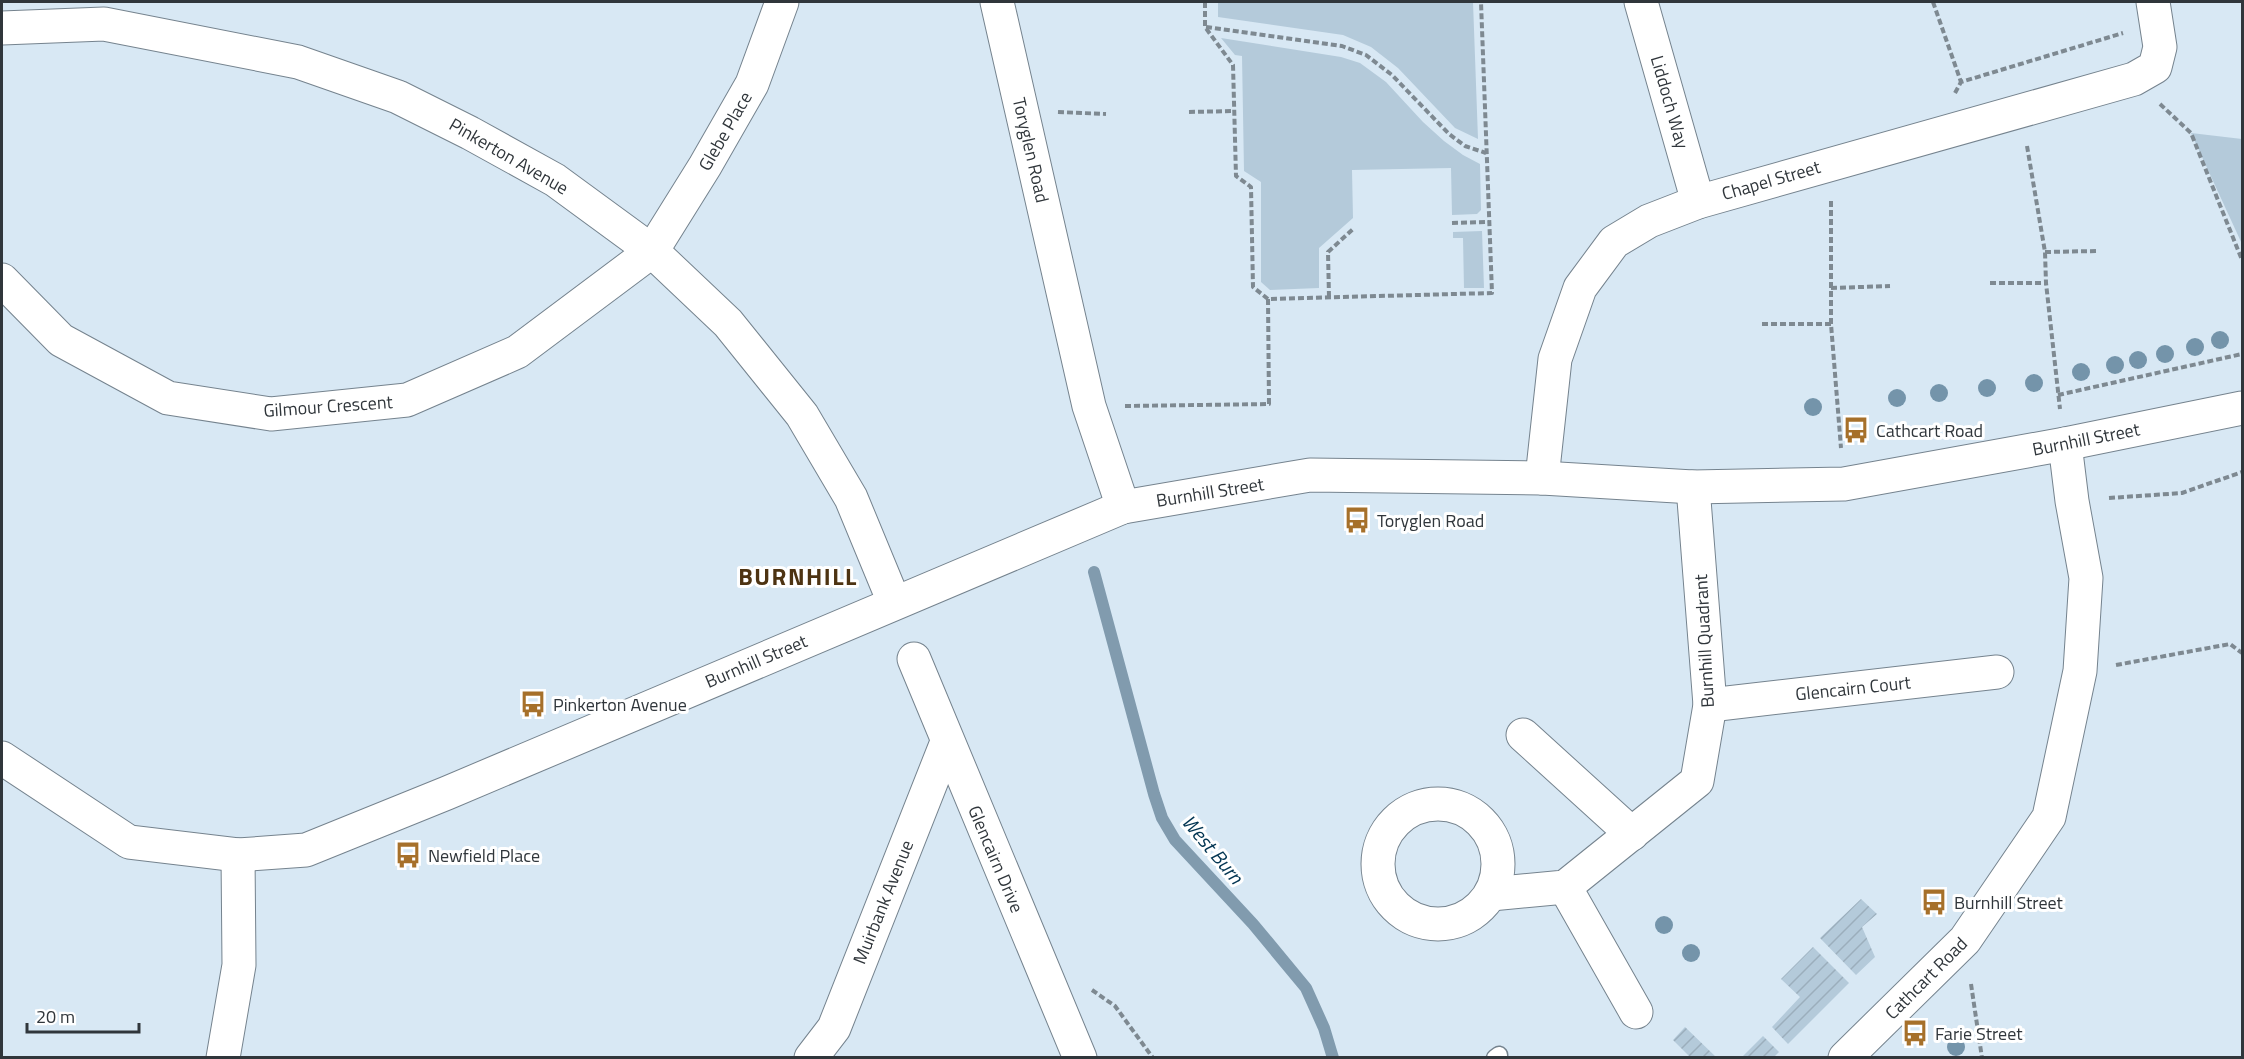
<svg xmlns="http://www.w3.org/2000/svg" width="2244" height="1059" font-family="'Titillium Web',sans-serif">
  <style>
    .grass { fill: #b4cada }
    .garden { fill: url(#garden-furrows) }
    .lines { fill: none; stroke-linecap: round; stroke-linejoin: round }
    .stream { stroke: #819bae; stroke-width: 12 }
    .lane-casing { stroke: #75838e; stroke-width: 19 }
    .street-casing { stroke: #75838e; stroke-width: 35 }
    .secondary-casing { stroke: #75838e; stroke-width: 35 }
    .path { stroke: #7e8991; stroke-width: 4; stroke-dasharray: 6 3; stroke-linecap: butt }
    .lane { stroke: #fff; stroke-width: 16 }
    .street { stroke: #fff; stroke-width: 33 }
    .secondary { stroke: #fff; stroke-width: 33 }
    .tree { fill: #7494aa }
    .labels { text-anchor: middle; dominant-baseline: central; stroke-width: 6; stroke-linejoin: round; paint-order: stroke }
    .street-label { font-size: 18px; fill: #30363b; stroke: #fff }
    .poi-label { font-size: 18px; fill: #30363b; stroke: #fff; text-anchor: start }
    .water-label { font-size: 20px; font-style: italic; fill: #023552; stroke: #fff }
    .district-label { font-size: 24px; font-weight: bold; letter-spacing: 1.5px; fill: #4d3312; stroke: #fff }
  </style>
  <defs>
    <pattern id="garden-furrows" width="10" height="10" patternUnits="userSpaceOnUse" patternTransform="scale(1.5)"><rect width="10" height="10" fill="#b4cada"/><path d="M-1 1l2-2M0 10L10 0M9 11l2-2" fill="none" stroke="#9baebc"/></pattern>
  </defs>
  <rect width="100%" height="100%" fill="#d8e8f4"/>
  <g class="grass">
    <polygon points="1218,2 1473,2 1478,139 1455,128 1398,68 1371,47 1343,35 1218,17"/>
    <polygon points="1221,38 1341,57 1360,63 1386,82 1423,122 1444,141 1463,155 1480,164 1481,210 1477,214 1452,215 1451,168 1352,170 1353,218 1319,248 1319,288 1270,290 1261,282 1261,182 1244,171 1242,56 1235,55"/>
    <polygon points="2191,133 2242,139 2242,244"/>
    <polygon points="1482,231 1484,288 1464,288 1463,238 1453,238 1453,232"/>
  </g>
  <g class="garden">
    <polygon points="1861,899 1877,914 1862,927 1875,957 1856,975 1820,938"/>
    <polygon points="1813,947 1849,983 1788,1044 1772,1027 1800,997 1781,979"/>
    <polygon points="1685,1027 1716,1057 1690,1057 1673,1040"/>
    <polygon points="1763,1036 1779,1052 1774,1057 1742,1057"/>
  </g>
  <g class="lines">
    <polyline class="stream" points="1094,572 1154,794 1162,818 1175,840 1253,924 1306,988 1324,1028 1333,1058"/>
    <g class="lane-casing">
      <polyline id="lane" points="1495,1058 1499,1055"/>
    </g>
    <g class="street-casing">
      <g id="street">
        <polyline points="997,2 1089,406 1123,507"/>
        <polyline points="1641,2 1698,202"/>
        <polyline points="2,28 104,24 298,62 398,97 470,133 555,180 652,251 728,323 802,415 851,498 894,602"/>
        <polyline points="2,280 61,340 168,398 271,414 407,400 517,352 652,251 705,166 752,84 782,2"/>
        <polyline points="1542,478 1555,359 1580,288 1614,242 1649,221 1698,202 2134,79 2155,67 2160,47 2153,2"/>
        <polyline points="914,659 1080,1058"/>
        <polyline points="1710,705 1997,672"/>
        <polyline points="1523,735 1632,834"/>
        <circle cx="1438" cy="864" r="60"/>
        <polyline points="1565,887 1636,1012"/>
        <polyline points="1491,894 1565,887 1697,781 1710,705 1693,487"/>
        <polyline points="223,1058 239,965 238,855"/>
        <polyline points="811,1058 834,1028 947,742"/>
      </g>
    </g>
    <g class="secondary-casing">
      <g id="secondary">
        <polyline points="2,758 129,842 238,855 306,850 447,793 1123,507 1310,475 1542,478 1693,487 1844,484 2065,444 2242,408"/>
        <polyline points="1845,1058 1965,940 2049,817 2080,671 2086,578 2072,501 2065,444"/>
      </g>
    </g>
    <g class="path">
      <polyline points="1205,2 1205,27 1233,65 1236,176 1251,187 1253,287 1268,299"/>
      <polyline points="1933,2 1961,82"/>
      <polyline points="1206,27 1342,46 1366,55 1392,75 1449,134 1465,146 1486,153"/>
      <polyline points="1955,93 1961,82 2123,33"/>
      <polyline points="2160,104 2191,133 2242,260"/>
      <polyline points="1058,112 1106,114"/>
      <polyline points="1189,112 1234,111"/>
      <polyline points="2027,146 2045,252 2046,283 2060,409"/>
      <polyline points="1831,201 1831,324 1841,448"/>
      <polyline points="1452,223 1489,222"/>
      <polyline points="2045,252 2097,251"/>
      <polyline points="1990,283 2046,283"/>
      <polyline points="1831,288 1890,286"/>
      <polyline points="1329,297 1328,252 1353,229"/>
      <polyline points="1762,324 1831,324"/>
      <polyline points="2058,395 2242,354"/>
      <polyline points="1125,406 1269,404 1268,299 1492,293 1481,2"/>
      <polyline points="2109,498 2182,493 2242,472"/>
      <polyline points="2116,665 2230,644 2242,653"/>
      <polyline points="1971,984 1982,1058"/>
      <polyline points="1092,990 1115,1006 1153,1058"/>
    </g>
    <use href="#lane" class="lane"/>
    <use href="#street" class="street"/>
    <use href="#secondary" class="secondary"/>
  </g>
  <g class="tree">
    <circle cx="2220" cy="340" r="9"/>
    <circle cx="2195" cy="347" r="9"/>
    <circle cx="2165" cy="354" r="9"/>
    <circle cx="2138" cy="360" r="9"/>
    <circle cx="2115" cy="365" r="9"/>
    <circle cx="2081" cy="372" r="9"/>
    <circle cx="2034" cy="383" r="9"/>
    <circle cx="1987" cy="388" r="9"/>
    <circle cx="1939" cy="393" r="9"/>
    <circle cx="1897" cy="398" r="9"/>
    <circle cx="1813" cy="407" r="9"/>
    <circle cx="1664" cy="925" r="9"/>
    <circle cx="1691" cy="953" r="9"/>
    <circle cx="1956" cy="1047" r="9"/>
  </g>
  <defs>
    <g id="bus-bare" transform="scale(2.07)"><path d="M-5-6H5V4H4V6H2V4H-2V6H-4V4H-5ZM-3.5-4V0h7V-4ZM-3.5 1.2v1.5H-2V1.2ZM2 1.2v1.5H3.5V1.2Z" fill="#a6702a" stroke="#fff" stroke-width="2.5" paint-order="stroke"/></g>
  </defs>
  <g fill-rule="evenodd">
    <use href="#bus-bare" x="1856" y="430"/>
    <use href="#bus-bare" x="1357" y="520"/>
    <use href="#bus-bare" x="533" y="704"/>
    <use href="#bus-bare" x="408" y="855"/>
    <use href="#bus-bare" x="1934" y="902"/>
    <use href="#bus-bare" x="1915" y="1033"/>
  </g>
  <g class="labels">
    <g class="street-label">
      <text transform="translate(1670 102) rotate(74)">Liddoch Way</text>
      <text transform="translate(725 131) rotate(-60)">Glebe Place</text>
      <text transform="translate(1031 150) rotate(77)">Toryglen Road</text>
      <text transform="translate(509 156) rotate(30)">Pinkerton Avenue</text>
      <text transform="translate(1771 180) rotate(-16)">Chapel Street</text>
      <text transform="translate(328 406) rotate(-4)">Gilmour Crescent</text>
      <text transform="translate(2086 439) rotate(-11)">Burnhill Street</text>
      <text transform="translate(1210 492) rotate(-9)">Burnhill Street</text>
      <text transform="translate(1704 641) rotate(-93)">Burnhill Quadrant</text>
      <text transform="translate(756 661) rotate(-23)">Burnhill Street</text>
      <text transform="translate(1853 688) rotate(-6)">Glencairn Court</text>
      <text transform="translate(996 859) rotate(67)">Glencairn Drive</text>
      <text transform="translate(883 902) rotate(-68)">Muirbank Avenue</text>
      <text transform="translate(1926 978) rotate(-45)">Cathcart Road</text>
    </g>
    <g class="poi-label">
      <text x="1876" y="430">Cathcart Road</text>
      <text x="1377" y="520">Toryglen Road</text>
      <text x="553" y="704">Pinkerton Avenue</text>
      <text x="428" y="855">Newfield Place</text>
      <text x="1954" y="902">Burnhill Street</text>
      <text x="1935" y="1033">Farie Street</text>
    </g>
    <g class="water-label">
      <text transform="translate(1213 849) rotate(50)">West Burn</text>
    </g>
    <g class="district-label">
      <text x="798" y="576">BURNHILL</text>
    </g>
  </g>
  <rect width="2244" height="1059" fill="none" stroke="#30363b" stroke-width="6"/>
  <path d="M27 1023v9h112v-9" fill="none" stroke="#30363b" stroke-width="3"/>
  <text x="36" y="1023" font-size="18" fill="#30363b" stroke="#ffffff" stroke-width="4.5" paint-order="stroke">20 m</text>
</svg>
